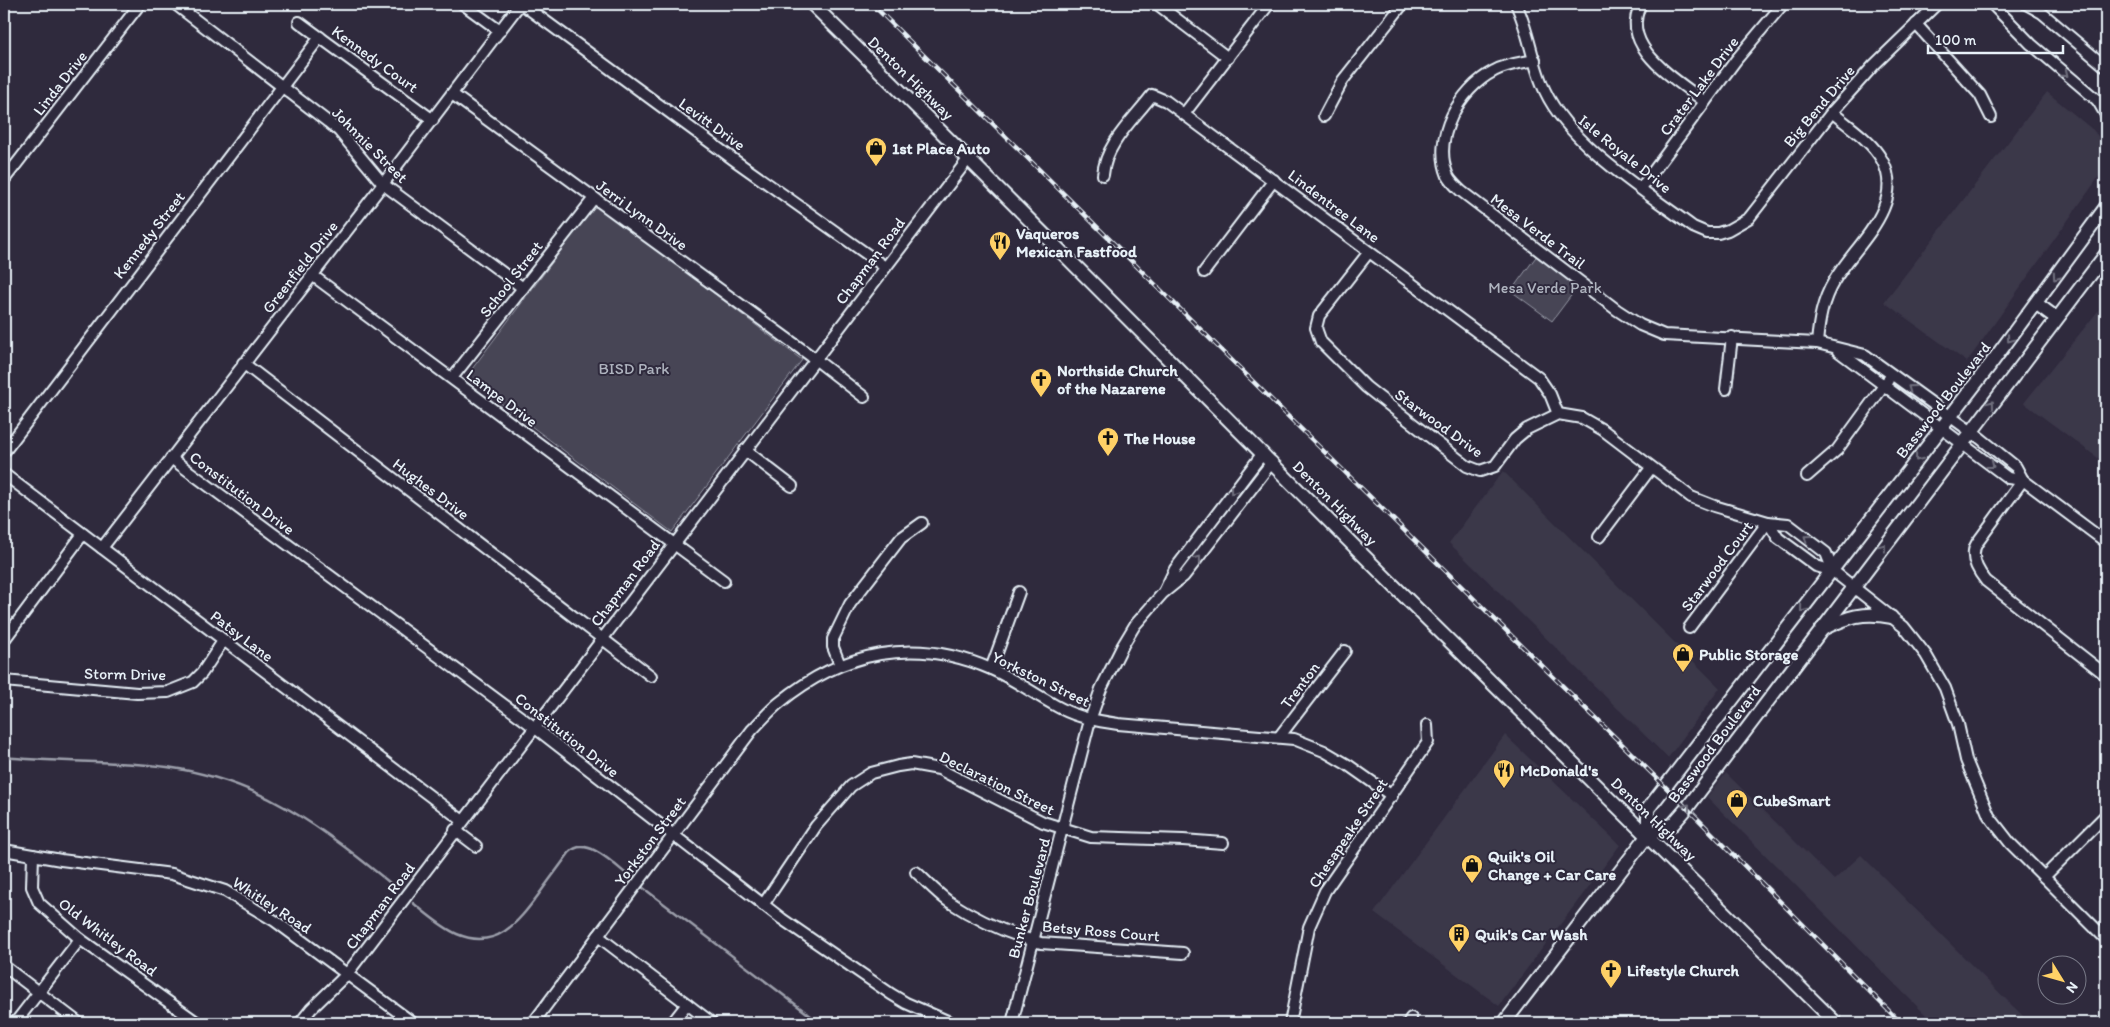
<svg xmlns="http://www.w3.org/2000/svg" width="2110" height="1027" font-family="Itim,sans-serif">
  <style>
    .built { fill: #3b3749 }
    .green { fill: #464455; stroke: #979aa6 }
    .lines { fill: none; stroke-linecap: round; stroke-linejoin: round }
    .stream { stroke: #9c9fab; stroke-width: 2.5 }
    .minor-casing { stroke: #e8f1f8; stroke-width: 14 }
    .major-casing { stroke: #e8f1f8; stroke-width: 16 }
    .minor { stroke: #2f2a3d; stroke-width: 10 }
    .major { stroke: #2f2a3d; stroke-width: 12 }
    .rail-casing { stroke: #e8f1f8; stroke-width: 4.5 }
    .rail { stroke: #2f2a3d; stroke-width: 2.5; stroke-dasharray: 8; stroke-linecap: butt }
    .oneway { stroke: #70707e }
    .labels { text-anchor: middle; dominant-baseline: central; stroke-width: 4; stroke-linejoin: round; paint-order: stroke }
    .street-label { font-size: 16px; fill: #e8f1f8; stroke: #2f2a3d }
    .poi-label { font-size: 16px; font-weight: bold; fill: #e8f1f8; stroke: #2f2a3d; text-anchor: start }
    .park-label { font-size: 16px; fill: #afb4bf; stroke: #2f2a3d }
  </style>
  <rect width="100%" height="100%" fill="#2f2a3d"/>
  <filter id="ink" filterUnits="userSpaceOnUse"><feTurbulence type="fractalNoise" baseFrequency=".02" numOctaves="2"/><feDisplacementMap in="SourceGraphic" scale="10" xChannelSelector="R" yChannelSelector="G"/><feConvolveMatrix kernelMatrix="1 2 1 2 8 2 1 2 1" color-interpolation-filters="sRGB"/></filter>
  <g filter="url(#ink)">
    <g class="built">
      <polygon points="2047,92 2093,130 2105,145 2103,171 1967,362 1884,302"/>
      <polygon points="2106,301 2106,464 2024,403"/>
      <polygon points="1503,471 1720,688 1668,758 1449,543"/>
      <polygon points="1505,735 1620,845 1499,1006 1374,913"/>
      <polygon points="1726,773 1834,880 1861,855 2030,1023 1934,1023 1707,797"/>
    </g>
    <g class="green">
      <polygon points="596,204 802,360 672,532 466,377"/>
      <polygon points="1538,254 1579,285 1552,321 1511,291"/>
    </g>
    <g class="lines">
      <g class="stream">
        <path d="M 4,757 C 58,763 113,760 167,767 C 264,781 322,828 395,887"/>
        <polyline points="642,887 820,1023"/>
        <path d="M 413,903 C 427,914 441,927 457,934 C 497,951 518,922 539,894 C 549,880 559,867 569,853 C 586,833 617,867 632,879"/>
      </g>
      <g class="minor-casing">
        <g id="minor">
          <polyline points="175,4 328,122 339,131 383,184 523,288"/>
          <polyline points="463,4 500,31"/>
          <polyline points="522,4 737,162 885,267"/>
          <polyline points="1157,4 1228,58"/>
          <path d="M 1516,4 C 1529,31 1532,64 1545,91 C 1570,145 1646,192 1693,227 L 1707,233 L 1718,233 L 1728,230 L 1749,218 L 1832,112 L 1874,65 L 1937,4"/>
          <path d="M 1641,4 C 1618,47 1676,79 1705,102"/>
          <polyline points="1992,4 2031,44 2104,106"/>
          <polyline points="2026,4 2042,13 2106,67"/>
          <polyline points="299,22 433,120"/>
          <polyline points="1916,24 1980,95 1991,117"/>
          <path d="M 1535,60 C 1521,63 1506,64 1494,71 C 1459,89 1432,138 1448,176 C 1451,182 1457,187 1461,191 L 1617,310 L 1640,325 L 1664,335 L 1817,343 L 1865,355 L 1980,438 L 2016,467 L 2023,480 L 2106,542"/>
          <polyline points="452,94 815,359 864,397"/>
          <polyline points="1184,114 1269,4"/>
          <polyline points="1324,116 1343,80 1403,4"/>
          <path d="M 1103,175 C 1105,144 1134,119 1152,95 L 1166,101 L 1539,378 L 1550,394 L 1558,414"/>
          <polyline points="4,180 140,4"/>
          <polyline points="1641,188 1736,60 1783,4"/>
          <polyline points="1369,252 1319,316 1316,328 1321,342 1366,387 1467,466 1480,471 1495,466 1515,439 1527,429 1558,414 1582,418 1603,430 1691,497 1714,506 1768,522 1788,524 1826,553 1833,571"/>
          <polyline points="1204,272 1274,180"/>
          <polyline points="312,275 724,581"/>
          <path d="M 1817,343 C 1819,321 1822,301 1834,281 C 1854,246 1907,206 1882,160 C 1871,140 1849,127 1832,112"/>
          <polyline points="1838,351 2008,478 2023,480"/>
          <polyline points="243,363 651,676"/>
          <polyline points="452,378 594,198"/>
          <polyline points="1726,389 1732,337"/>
          <polyline points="745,450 792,486"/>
          <polyline points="4,452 320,37"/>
          <polyline points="171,458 534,727 782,919 891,994 906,1003 952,1023"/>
          <polyline points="4,474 463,821"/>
          <polyline points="1807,476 1837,450 1888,380"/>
          <path d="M 2023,480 L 1977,543 C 1969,556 1977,570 1986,581 L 2106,675"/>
          <polyline points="1768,522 1778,538 1816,566 1833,571 1904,627 1926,655 1945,688 1958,724 1966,760 1989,816 2010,843 2106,939"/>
          <polyline points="1599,537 1651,468"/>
          <polyline points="102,548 383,184 520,4"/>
          <polyline points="1165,590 1175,569 1263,453"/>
          <polyline points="1689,628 1768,522"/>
          <polyline points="4,640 83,534"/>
          <polyline points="840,665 833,647 833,639 850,604 901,538 922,523"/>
          <polyline points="991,669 1019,592"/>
          <polyline points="4,681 137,693 168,692 193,682 202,673 223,641"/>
          <polyline points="1279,737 1345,651"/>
          <polyline points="455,830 476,846"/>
          <polyline points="4,850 61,860 172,874 225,891 275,921 413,1023"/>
          <polyline points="33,855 32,887 39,903 80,939 198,1023"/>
          <path d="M 916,872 C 926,881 937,893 948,901 C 977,920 1008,934 1041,943 L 1183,953"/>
          <polyline points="2044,877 2105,816 2106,817"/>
          <polyline points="763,905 816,826 851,786 871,773 898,766 911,764 939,769 1043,822 1091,837 1183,840 1223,843"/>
          <polyline points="598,936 712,1023"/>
          <polyline points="4,966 79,1023"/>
          <polyline points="15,1023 80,939"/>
          <polyline points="300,1023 311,1009 347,974 969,158"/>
          <path d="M 533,1023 L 752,730 C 761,721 769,711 779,703 C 842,651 915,636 991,669 C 1016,680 1037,696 1060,708 C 1079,718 1098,721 1118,724 L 1294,739 L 1324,751 L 1348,765 L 1392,796"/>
          <polyline points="672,1023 687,1004"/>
          <polyline points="1012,1023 1090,720 1101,689 1123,645 1135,625 1163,593 1184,576 1272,462"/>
          <polyline points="1290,1023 1309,927 1325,891 1428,742 1427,725"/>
          <polyline points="1408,1023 1411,1018"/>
        </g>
      </g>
      <g class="major-casing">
        <g id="major">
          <path d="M 812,4 C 1009,197 1202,394 1397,589 C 1543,734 1691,878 1836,1023"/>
          <polyline points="2099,101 2106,113"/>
          <polyline points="2037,304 2056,318"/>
          <path d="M 1822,629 C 1848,617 1863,611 1891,617"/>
          <polyline points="1648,835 1648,809 1990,365 2106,207"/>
          <polyline points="1648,835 1673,824 1687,808 2106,254"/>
          <polyline points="1504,1023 1648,835"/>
        </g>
      </g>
      <use href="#minor" class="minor"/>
      <use href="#major" class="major"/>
      <g class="rail-casing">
        <polyline id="rail" points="872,4 1297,425 1687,808 1901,1023"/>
      </g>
      <use href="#rail" class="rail"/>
    </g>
    <defs><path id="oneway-chevron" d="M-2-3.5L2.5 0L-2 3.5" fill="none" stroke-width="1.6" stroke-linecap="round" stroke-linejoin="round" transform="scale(1.25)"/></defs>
    <g class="oneway">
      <use href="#oneway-chevron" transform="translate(2065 74) rotate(40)"/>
      <use href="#oneway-chevron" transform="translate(2056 277) rotate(125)"/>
      <use href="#oneway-chevron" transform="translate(2010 339) rotate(127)"/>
      <use href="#oneway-chevron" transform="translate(1911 388) rotate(-144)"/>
      <use href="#oneway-chevron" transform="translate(1991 404) rotate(-53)"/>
      <use href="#oneway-chevron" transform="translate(1918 458) rotate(128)"/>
      <use href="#oneway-chevron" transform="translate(1991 465) rotate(37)"/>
      <use href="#oneway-chevron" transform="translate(1233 491) rotate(127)"/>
      <use href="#oneway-chevron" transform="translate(1807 538) rotate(-144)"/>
      <use href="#oneway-chevron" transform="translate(1883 547) rotate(-53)"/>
      <use href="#oneway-chevron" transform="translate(1198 559) rotate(-52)"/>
      <use href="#oneway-chevron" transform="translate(1803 609) rotate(128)"/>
      <use href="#oneway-chevron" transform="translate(1687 807) rotate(-52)"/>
    </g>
  </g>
  <defs>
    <g id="shop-pin" transform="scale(1.125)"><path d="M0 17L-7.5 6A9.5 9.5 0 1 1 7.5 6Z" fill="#ffd166" stroke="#2f2a3d"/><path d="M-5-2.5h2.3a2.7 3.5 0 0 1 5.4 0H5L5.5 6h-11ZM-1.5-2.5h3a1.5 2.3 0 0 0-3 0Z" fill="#111"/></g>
    <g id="restaurant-pin" transform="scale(1.125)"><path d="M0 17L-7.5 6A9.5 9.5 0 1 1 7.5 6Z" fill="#ffd166" stroke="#2f2a3d"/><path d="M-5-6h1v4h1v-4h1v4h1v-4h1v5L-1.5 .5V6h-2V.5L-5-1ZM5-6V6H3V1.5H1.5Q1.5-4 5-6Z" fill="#111"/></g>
    <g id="church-pin" transform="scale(1.125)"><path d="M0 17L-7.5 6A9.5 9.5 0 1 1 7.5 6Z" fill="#ffd166" stroke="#2f2a3d"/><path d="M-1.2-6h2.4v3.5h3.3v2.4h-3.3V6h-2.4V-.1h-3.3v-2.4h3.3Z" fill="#111"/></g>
    <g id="building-pin" transform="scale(1.125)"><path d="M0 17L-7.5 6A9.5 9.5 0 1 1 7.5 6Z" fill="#ffd166" stroke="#2f2a3d"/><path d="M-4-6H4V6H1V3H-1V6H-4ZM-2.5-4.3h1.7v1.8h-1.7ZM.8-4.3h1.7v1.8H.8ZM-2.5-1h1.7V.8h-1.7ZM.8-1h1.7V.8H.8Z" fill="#111"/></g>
  </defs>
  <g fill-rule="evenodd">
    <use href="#shop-pin" x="876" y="148"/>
    <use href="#restaurant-pin" x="1000" y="242"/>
    <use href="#church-pin" x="1041" y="379"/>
    <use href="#church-pin" x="1108" y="438"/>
    <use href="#shop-pin" x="1683" y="654"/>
    <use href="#restaurant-pin" x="1504" y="770"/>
    <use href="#shop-pin" x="1737" y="800"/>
    <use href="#shop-pin" x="1472" y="865"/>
    <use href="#building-pin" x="1459" y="934"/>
    <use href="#church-pin" x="1611" y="970"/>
  </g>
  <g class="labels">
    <g class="street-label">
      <text transform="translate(375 59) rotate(36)">Kennedy Court</text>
      <text transform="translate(911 78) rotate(44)">Denton Highway</text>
      <text transform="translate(60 83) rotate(-52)">Linda Drive</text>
      <text transform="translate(1699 86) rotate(-53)">Crater Lake Drive</text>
      <text transform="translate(1819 106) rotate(-50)">Big Bend Drive</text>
      <text transform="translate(712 124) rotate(36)">Levitt Drive</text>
      <text transform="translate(370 145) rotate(45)">Johnnie Street</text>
      <text transform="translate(1625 154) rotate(39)">Isle Royale Drive</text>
      <text transform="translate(1334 206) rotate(37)">Lindentree Lane</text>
      <text transform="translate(642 215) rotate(36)">Jerri Lynn Drive</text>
      <text transform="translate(1538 231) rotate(37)">Mesa Verde Trail</text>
      <text transform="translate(149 235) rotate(-52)">Kennedy Street</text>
      <text transform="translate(870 261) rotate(-53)">Chapman Road</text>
      <text transform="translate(300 267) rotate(-52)">Greenfield Drive</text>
      <text transform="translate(511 279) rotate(-52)">School Street</text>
      <text transform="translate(502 398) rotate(37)">Lampe Drive</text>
      <text transform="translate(1943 400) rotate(-52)">Basswood Boulevard</text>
      <text transform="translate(1439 423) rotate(36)">Starwood Drive</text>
      <text transform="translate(431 489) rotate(37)">Hughes Drive</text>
      <text transform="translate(242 493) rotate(37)">Constitution Drive</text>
      <text transform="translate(1335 503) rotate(45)">Denton Highway</text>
      <text transform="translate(1717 566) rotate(-53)">Starwood Court</text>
      <text transform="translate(625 583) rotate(-53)">Chapman Road</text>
      <text transform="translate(242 636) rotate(37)">Patsy Lane</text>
      <text transform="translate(125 674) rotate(1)">Storm Drive</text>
      <text transform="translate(1041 679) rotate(26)">Yorkston Street</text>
      <text transform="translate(1300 685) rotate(-53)">Trenton</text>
      <text transform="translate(567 735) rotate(38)">Constitution Drive</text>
      <text transform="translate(1714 744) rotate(-53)">Basswood Boulevard</text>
      <text transform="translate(997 783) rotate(26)">Declaration Street</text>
      <text transform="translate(1654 819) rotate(44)">Denton Highway</text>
      <text transform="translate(1348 833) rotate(-56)">Chesapeake Street</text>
      <text transform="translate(650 841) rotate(-53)">Yorkston Street</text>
      <text transform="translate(1029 898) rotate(-75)">Bunker Boulevard</text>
      <text transform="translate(272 905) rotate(33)">Whitley Road</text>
      <text transform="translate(380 906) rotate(-53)">Chapman Road</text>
      <text transform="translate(1101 931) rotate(5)">Betsy Ross Court</text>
      <text transform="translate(108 937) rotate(37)">Old Whitley Road</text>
    </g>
    <g class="poi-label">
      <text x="892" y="148">1st Place Auto</text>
      <text x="1016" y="233">Vaqueros<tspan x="1016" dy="18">Mexican Fastfood</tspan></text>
      <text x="1057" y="370">Northside Church<tspan x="1057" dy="18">of the Nazarene</tspan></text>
      <text x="1124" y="438">The House</text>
      <text x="1699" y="654">Public Storage</text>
      <text x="1520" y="770">McDonald's</text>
      <text x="1753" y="800">CubeSmart</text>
      <text x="1488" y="856">Quik's Oil<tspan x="1488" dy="18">Change + Car Care</tspan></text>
      <text x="1475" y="934">Quik's Car Wash</text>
      <text x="1627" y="970">Lifestyle Church</text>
    </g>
    <g class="park-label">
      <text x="1545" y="287">Mesa Verde Park</text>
      <text x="634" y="368">BISD Park</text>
    </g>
  </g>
  <rect width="2110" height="1027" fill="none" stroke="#2f2a3d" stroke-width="20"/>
  <rect x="10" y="10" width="2090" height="1007" fill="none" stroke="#e8f1f8" stroke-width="2" filter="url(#ink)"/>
  <g transform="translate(2062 980) rotate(127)"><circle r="24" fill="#2f2a3d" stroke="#797a88"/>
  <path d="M0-4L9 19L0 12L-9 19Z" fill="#ffd166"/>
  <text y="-8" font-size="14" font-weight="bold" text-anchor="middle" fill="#e8f1f8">N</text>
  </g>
  <path d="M1928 45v8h135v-8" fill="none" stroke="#e8f1f8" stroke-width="2.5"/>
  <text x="1935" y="45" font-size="15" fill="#e8f1f8" stroke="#2f2a3d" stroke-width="4" paint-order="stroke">100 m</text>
</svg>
